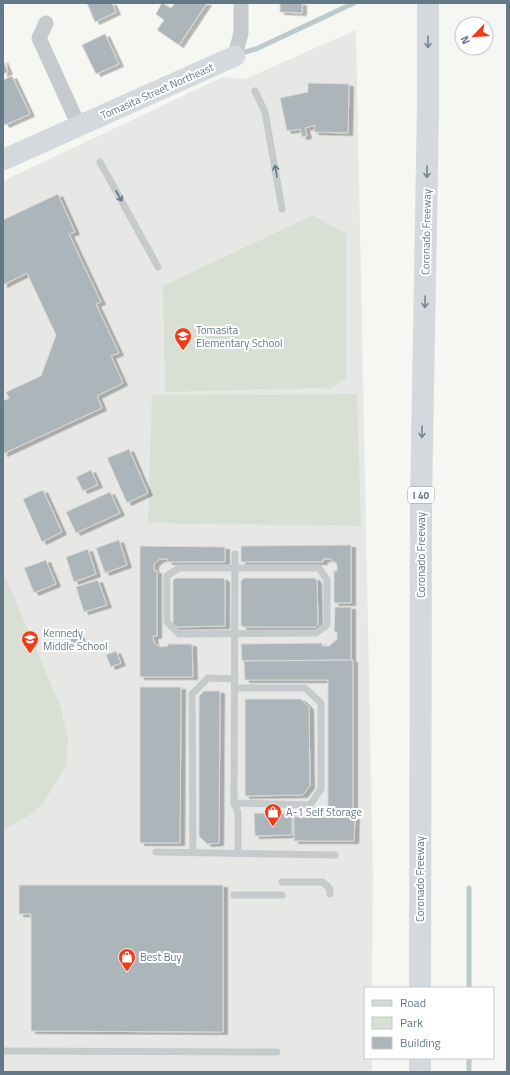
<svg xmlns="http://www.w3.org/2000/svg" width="510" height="1075" font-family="'Titillium Web',sans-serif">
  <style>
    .built { fill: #e7e8e6 }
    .green { fill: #d8dfd3 }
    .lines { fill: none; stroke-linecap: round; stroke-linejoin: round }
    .stream { stroke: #bccace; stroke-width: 5 }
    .building { fill: #acb6ba; stroke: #d8d8d5; filter: url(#shadow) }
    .lane { stroke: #c5cacc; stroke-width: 7 }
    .street { stroke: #c5cacc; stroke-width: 15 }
    .secondary { stroke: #d4d9dd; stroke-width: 21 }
    .highway { stroke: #d4d9dd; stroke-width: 22 }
    .oneway { stroke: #748793 }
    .oneway2 { stroke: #637986 }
    .labels { text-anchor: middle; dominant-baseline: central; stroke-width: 4; stroke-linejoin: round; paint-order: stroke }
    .shield { fill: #fff; stroke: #92a1aa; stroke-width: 1 }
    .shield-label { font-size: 10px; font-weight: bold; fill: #637986 }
    .street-label { font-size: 11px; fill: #637986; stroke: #fff }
    .poi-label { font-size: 11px; fill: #637986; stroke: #fff; text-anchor: start }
  </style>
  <defs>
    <filter id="shadow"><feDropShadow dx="4.5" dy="2.5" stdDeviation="0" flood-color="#0004"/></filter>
  </defs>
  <rect width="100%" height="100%" fill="#f6f6f2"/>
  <polygon class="built" points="356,30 373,874 372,988 365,988 365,1058 372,1058 372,1072 3,1072 3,181 223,77 245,79"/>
  <g class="green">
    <polygon points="313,215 346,234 346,378 331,388 165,392 163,286"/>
    <polygon points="357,394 361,526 148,523 152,395"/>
    <polygon points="3,571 61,708 68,740 66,765 43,804 28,816 3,830"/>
  </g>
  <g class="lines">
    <g class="stream">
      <polyline points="238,54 256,49 354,3"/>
      <polyline points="469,988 469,888"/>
      <polyline points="469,1072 469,1058"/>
    </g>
  </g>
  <g class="building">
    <polygon points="87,3 112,3 116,12 95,22"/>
    <polygon points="162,3 171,8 175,3 207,3 179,45 157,30 164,20 156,14"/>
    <polygon points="280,3 302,3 302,13 280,12"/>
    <polygon points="105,34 119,64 96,74 82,45"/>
    <polygon points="3,60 8,72 3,74"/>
    <polygon points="12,76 30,114 5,125 3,121 3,80"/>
    <polygon points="308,83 349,84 348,133 314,132 315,125 305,128 307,136 302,137 300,129 287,131 280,98 308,92"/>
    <polygon points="58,194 75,232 69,234 101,302 96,304 119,353 111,356 123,383 97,396 102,408 3,454 3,401 9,398 6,392 41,376 56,335 27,273 3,285 3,220"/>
    <polygon points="129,449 148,493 127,503 107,458"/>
    <polygon points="91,470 98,485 83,491 76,477"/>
    <polygon points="43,490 62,532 42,542 23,499"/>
    <polygon points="110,492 120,513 76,533 66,512"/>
    <polygon points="119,540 127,565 105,573 96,548"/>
    <polygon points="351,545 351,603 334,603 334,571 337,571 337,564 330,559 323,559 323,562 241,562 241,546"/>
    <polygon points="140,546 225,547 225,562 168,562 167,559 160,559 154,564 154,571 157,571 157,636 153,636 154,643 160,647 168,646 168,644 192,644 193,677 140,677"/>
    <polygon points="88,549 96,574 74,582 66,557"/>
    <polygon points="46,560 56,584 34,593 24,568"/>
    <polygon points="176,578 223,578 225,580 225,626 175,627 173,626 173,580"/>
    <polygon points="244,578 315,578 317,581 318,625 316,627 243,627 241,625 241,581"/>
    <polygon points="98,580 107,605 84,612 76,587"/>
    <polygon points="335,607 351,607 351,660 242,661 241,644 322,643 322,646 329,646 337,639 337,632 334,632"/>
    <polygon points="77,630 82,642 73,646 68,634"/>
    <polygon points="116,651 121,663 111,667 106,655"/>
    <polygon points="353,660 353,811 328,812 328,680 245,680 244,661"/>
    <polygon points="140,687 181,687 180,843 140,843"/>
    <polygon points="204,691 220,691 219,843 207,844 199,836 199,696"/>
    <polygon points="245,699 301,699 309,707 310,786 303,795 245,796"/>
    <polygon points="254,813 292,814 292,835 255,836"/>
    <polygon points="294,817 355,817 354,841 294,841"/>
    <polygon points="19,885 223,885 223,1032 31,1031 31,914 19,914"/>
  </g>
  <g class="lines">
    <g class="lane">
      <polyline points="255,91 265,112 282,209"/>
      <polyline points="100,162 158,267"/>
      <polyline points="235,554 234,803 238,813 238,853"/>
      <polygon points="179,568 319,568 327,580 327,625 316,633 179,634 167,622 167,576"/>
      <polyline points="234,803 310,805 321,789 321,703 305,688 235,688"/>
      <polyline points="156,852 335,855"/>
      <polyline points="193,852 192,694 208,678 235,679"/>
      <polyline points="282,882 323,882 330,889 330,894"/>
      <polyline points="234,895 282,895"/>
      <polyline points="3,1051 277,1052"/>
    </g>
    <g class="street">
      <polyline points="46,23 39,38 79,126"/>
      <polyline points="235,56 241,33 241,3"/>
    </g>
    <polyline class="secondary" points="3,160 235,56"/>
    <g class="highway">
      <polyline points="420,988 421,502 428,108 428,3"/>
      <polyline points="420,1072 420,1058"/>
    </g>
  </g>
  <defs><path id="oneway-shaft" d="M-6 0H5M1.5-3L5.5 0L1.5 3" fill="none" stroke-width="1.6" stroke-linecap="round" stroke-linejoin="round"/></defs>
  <g class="oneway">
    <use href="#oneway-shaft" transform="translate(428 42) rotate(90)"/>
    <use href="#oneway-shaft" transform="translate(427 172) rotate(91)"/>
    <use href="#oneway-shaft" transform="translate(425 302) rotate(91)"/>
    <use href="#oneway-shaft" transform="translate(422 432) rotate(91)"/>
  </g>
  <g class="oneway2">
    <use href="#oneway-shaft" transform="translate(276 171) rotate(-99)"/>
    <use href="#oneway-shaft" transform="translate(119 196) rotate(61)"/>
  </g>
  <defs>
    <g id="school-pin" transform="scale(0.9)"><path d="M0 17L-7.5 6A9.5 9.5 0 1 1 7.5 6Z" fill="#f03b19" stroke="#fff"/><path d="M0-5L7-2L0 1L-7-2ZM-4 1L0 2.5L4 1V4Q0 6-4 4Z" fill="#fff"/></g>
    <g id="shop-pin" transform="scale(0.9)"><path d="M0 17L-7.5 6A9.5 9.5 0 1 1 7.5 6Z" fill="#f03b19" stroke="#fff"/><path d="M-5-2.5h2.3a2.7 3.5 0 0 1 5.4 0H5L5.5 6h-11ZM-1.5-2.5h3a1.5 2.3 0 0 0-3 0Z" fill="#fff"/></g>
  </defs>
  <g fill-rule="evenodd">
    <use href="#school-pin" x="183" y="336"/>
    <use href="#school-pin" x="30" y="639"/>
    <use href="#shop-pin" x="273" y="812"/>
    <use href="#shop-pin" x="127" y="957"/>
  </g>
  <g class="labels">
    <rect class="shield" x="408" y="487" width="26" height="16" rx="3"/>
    <g class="shield-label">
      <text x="421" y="495">I 40</text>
    </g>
    <g class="street-label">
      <text transform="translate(157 91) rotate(-24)">Tomasita Street Northeast</text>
      <text transform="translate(426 232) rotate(-89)">Coronado Freeway</text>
      <text transform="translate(421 555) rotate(-90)">Coronado Freeway</text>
      <text transform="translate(420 879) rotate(-90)">Coronado Freeway</text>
    </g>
    <g class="poi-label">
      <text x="196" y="330">Tomasita<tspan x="196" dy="13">Elementary School</tspan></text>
      <text x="43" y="633">Kennedy<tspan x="43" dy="13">Middle School</tspan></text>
      <text x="286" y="812">A-1 Self Storage</text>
      <text x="140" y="957">Best Buy</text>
    </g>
  </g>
  <rect width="510" height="1075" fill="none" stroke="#637986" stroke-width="8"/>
  <rect x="364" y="987" width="130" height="72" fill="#ffffff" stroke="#c1c9cf"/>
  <rect x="372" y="1000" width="20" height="6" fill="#d4d9dd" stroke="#c1c9cf"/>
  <text x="400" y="1007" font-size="12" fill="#637986">Road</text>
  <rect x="372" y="1017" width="20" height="12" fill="#d8dfd3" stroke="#c1c9cf"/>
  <text x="400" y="1027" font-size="12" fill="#637986">Park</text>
  <rect x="372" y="1037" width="20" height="12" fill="#acb6ba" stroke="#c1c9cf"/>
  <text x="400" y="1047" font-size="12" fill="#637986">Building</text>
  <g transform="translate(474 36) rotate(245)"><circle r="19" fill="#ffffff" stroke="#c1c9cf"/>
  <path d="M0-3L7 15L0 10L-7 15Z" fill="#f03b19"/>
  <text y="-6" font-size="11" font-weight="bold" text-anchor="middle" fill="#637986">N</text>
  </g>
</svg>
